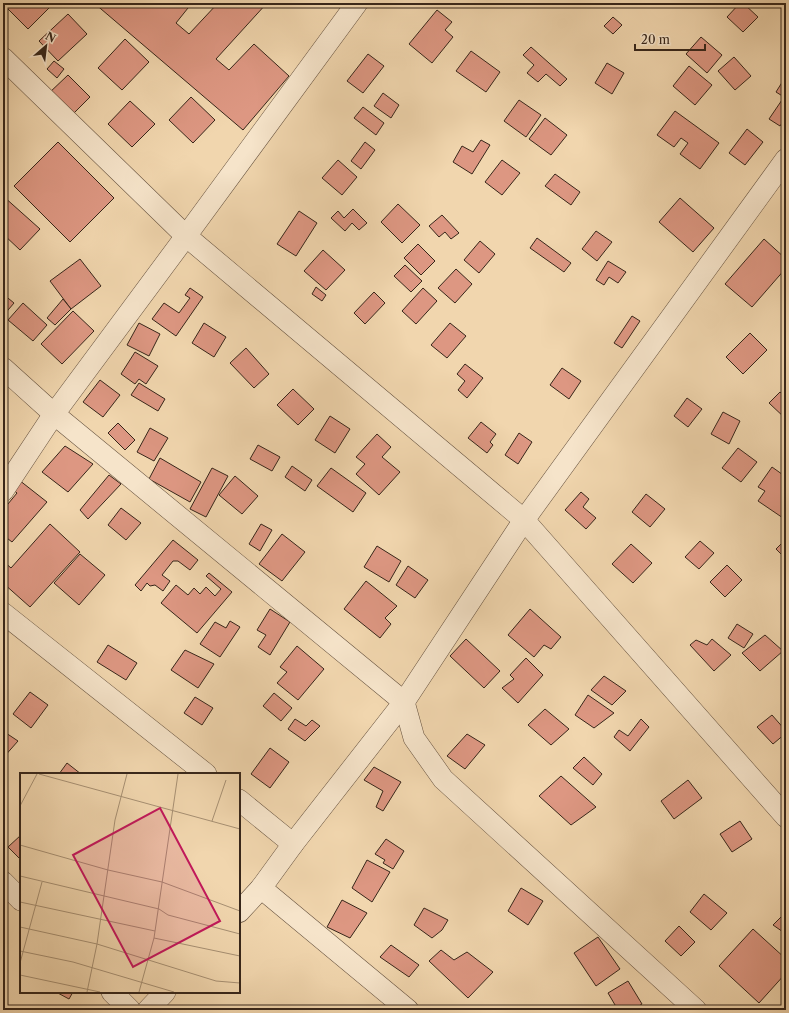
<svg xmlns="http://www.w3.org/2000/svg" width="789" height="1013" font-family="'Libre Caslon Text',serif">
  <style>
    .building { fill: #dd9782; stroke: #37261a }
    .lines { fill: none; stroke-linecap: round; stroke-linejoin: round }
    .street-casing { stroke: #66523f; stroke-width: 22 }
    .street { stroke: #f6e4ca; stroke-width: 21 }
    .inset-road { fill: none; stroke: #a79073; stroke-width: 1 }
    .view { fill: #c2185b; fill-opacity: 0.15; stroke: #c2185b; stroke-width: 2 }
    .inset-edge { fill: none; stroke: #37261a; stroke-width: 2 }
  </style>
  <rect width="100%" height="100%" fill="#f1d6ae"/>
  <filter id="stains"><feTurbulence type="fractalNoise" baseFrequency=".005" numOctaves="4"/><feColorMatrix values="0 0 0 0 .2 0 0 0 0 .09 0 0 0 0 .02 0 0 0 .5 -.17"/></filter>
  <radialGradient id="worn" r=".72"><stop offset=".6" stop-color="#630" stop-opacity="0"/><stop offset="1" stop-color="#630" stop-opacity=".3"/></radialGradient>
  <g class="building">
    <polygon points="8,3 54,3 28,29 5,6"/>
    <polygon points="94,3 192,3 176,23 189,34 218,3 267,3 216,59 229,70 254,44 289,76 243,130"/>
    <polygon points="740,3 743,3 758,17 743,32 727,17"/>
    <polygon points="437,10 452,22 445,30 453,37 432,63 409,44"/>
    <polygon points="68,14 87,34 58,61 39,41"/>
    <polygon points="613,17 622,25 613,34 604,26"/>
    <polygon points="701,37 722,55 707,73 686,54"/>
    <polygon points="125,39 149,62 122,90 98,68"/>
    <polygon points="531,47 567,79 560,86 546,74 538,82 527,73 534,65 523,55"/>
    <polygon points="471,51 500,72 486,92 456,71"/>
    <polygon points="368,54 384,66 363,93 347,81"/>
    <polygon points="734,57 751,76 735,90 718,71"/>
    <polygon points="54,61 64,69 57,78 47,69"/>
    <polygon points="607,63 624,73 612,94 595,83"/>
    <polygon points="689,66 712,85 695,105 673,86"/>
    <polygon points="68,75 90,97 71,116 48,94"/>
    <polygon points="786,76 786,117 780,126 769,119 784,97 776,92"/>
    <polygon points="383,93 399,105 391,118 374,106"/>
    <polygon points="191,97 215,120 193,143 169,120"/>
    <polygon points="519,100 541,115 526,137 504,121"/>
    <polygon points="130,101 155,124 132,147 108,124"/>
    <polygon points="363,107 384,123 376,135 354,118"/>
    <polygon points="675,111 719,143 700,169 680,154 688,143 681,138 674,147 657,135"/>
    <polygon points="545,118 567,135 551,155 529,139"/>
    <polygon points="747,129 763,142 745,165 729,153"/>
    <polygon points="481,140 490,145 472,174 453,162 462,146 473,152"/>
    <polygon points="58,142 114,198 70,242 14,186"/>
    <polygon points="365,142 375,150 361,169 351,161"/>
    <polygon points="338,160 357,177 342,195 322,178"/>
    <polygon points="502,160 520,173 502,195 485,182"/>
    <polygon points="555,174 580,192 571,205 545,186"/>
    <polygon points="3,196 40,229 20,250 3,234"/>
    <polygon points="680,198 714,228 693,252 659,222"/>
    <polygon points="398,204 420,225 402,243 381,222"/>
    <polygon points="353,209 367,223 359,230 352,223 345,231 331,218 338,211 344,218"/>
    <polygon points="299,211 317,223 296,256 277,244"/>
    <polygon points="442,215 459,233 451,239 445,232 439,237 429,226"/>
    <polygon points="596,231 612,242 597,261 582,249"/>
    <polygon points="537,238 571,263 564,272 530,248"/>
    <polygon points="764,239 786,259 786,268 752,307 725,284"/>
    <polygon points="480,241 495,254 479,273 464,260"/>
    <polygon points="418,244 435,261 421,275 404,258"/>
    <polygon points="323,250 345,270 326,290 304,271"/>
    <polygon points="80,259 101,286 71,309 50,281"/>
    <polygon points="608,261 626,272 618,283 609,277 604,285 596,280"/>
    <polygon points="405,265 422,281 411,292 394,276"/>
    <polygon points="456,269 472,284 455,303 438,288"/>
    <polygon points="316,287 326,295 322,301 312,294"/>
    <polygon points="190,288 203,297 176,336 152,319 164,303 179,313 190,298 185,295"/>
    <polygon points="423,288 437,301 416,324 402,311"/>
    <polygon points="374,292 385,303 365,324 354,313"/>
    <polygon points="3,294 14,303 3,316"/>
    <polygon points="63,299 71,309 55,325 47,318"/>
    <polygon points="23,303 47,325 33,341 8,320"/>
    <polygon points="73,311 94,331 62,364 41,344"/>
    <polygon points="632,316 640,321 622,348 614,343"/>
    <polygon points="139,323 160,334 149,356 127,345"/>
    <polygon points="204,323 226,337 214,357 192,343"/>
    <polygon points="450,323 466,336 447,358 431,345"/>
    <polygon points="750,333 767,350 743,374 726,357"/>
    <polygon points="246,348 269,374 254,388 230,363"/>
    <polygon points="135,352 158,366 146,384 139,379 135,384 121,374"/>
    <polygon points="465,364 483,378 467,398 458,390 465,381 457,374"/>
    <polygon points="562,368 581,381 569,399 550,385"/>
    <polygon points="100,380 120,395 103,417 83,402"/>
    <polygon points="139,383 165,399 158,411 131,395"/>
    <polygon points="293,389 314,409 298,425 277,405"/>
    <polygon points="780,392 786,397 786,419 769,403"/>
    <polygon points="687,398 702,409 688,427 674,416"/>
    <polygon points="723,412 740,421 729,444 711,434"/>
    <polygon points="330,416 350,429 335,453 315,440"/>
    <polygon points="481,422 496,434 490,442 493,445 487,453 468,438"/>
    <polygon points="118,423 135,440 125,450 108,433"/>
    <polygon points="150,428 168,438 154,461 137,452"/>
    <polygon points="519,433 532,442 518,464 505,455"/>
    <polygon points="377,434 391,447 382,457 400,472 379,495 356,474 365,464 356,457"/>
    <polygon points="258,445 280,457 272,471 250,459"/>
    <polygon points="65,446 93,464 68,492 42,472"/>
    <polygon points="738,448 757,462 741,482 722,468"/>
    <polygon points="160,458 201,482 190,502 149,479"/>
    <polygon points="292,466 312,480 305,491 285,477"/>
    <polygon points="772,467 786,477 786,520 758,501 765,491 758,487"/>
    <polygon points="212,468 228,476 206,517 190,509"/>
    <polygon points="331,468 366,493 353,512 317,486"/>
    <polygon points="109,475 121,484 88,519 80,510"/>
    <polygon points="235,476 258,496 242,514 219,495"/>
    <polygon points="19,480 47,502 12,542 3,535 3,510 17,493 11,488"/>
    <polygon points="581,492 589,499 583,507 596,518 586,529 565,510"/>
    <polygon points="646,494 665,509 650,527 632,512"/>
    <polygon points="121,508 141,523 126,540 108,525"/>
    <polygon points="50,524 80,552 30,607 3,583 3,561 11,568"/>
    <polygon points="261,524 272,530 260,551 249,544"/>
    <polygon points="282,534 305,552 282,581 259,564"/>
    <polygon points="786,539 786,559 776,549"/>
    <polygon points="173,540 198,560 190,570 178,561 173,561 162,575 170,581 163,591 155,585 150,586 147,583 141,591 135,585"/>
    <polygon points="700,541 714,553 699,569 685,557"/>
    <polygon points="631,544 652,563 633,583 612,564"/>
    <polygon points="377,546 401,561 389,582 364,567"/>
    <polygon points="80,554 105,575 79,605 54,583"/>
    <polygon points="727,565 742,580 725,597 710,582"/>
    <polygon points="408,566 428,580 415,598 396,585"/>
    <polygon points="209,573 232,592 197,633 161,603 176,585 188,595 194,588 200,594 206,587 215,596 221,589 206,576"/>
    <polygon points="366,581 397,606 385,618 391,624 380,638 344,609"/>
    <polygon points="270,609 290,622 270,655 258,647 266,635 257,630"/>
    <polygon points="530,609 561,637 551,649 544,645 534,657 508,635"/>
    <polygon points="230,621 240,627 220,657 200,644 215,622 226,628"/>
    <polygon points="737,624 753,634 744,648 728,638"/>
    <polygon points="765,635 783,651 760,671 742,653"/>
    <polygon points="466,639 500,671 484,688 450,656"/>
    <polygon points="712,639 731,655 714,671 690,645 696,640 707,645"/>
    <polygon points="108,645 137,663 126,680 97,662"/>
    <polygon points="297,646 324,669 298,700 277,683 287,672 280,667"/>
    <polygon points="185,650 214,664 198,688 171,670"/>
    <polygon points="526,658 543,675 518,703 502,688 514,679 510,675"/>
    <polygon points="604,676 626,691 612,705 591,690"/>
    <polygon points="30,692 48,705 31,728 13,714"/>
    <polygon points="274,693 292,708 281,721 263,706"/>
    <polygon points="588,695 614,713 594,728 575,715"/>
    <polygon points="195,697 213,708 202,725 184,713"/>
    <polygon points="545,709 569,729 551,745 528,725"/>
    <polygon points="772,715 786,731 786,733 773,744 757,727"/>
    <polygon points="295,719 306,726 312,720 320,726 305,741 288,729"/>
    <polygon points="641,719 649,727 630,751 614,737 619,730 628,736"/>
    <polygon points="3,731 18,741 3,758"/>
    <polygon points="467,734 485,745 465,769 447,756"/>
    <polygon points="270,748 289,762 270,788 251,774"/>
    <polygon points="584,757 602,774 593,785 573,768"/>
    <polygon points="67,763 81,774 59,774"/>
    <polygon points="374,767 401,782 383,811 376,807 383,791 364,780"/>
    <polygon points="561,776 596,807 571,825 539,796"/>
    <polygon points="688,780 702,798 674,819 661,801"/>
    <polygon points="740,821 752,839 732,852 720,834"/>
    <polygon points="21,835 21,856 19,858 8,847"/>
    <polygon points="386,839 404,851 393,869 383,863 385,860 375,854"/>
    <polygon points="367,860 390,872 372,902 352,888"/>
    <polygon points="521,888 543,901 528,925 508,911"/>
    <polygon points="704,894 727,913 711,930 690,912"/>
    <polygon points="342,900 367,913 350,938 327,927"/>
    <polygon points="424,908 448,920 442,930 432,938 414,925"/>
    <polygon points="786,912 786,934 773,925"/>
    <polygon points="679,926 695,942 681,956 665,941"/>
    <polygon points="753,929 786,959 786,973 759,1003 719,966"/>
    <polygon points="598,937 620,969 596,986 574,953"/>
    <polygon points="391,945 419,965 409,977 380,957"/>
    <polygon points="441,950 454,960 467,952 493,972 468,998 429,961"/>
    <polygon points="628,981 642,1004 632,1010 618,1010 608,993"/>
    <polygon points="56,992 73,992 69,999"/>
  </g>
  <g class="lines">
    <g class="street-casing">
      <g id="street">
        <polyline points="3,58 186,236 524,520 786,817"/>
        <polyline points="3,368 54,414 404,702 414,738 443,779 696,1010"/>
        <polyline points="3,491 54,414 186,236 357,3"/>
        <polyline points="3,613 206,774"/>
        <polyline points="239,800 293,844"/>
        <polyline points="3,882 21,900"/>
        <polyline points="261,888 408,1010"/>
        <polyline points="239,912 261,888 293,844 404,702 524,520 786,159"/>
        <polyline points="112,992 130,1010"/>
        <polyline points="148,1010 165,992"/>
      </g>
    </g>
    <use href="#street" class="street"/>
  </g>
  <g transform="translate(20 773)">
    <rect width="220" height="220" fill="#f1d6ae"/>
    <path class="inset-road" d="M 19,1 L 220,56M 0,33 L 17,1M 192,48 L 206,7M 0,72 L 88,97 L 142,109 L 220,138M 0,103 L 139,136 L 148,142 L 220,161M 0,129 L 135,158M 0,154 L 77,171 L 196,208 L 220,210M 134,165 L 220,183M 0,178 L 53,189 L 154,219M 0,190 L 22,109M 0,202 L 80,219M 67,219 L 77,171 L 95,47 L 107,1M 119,219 L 134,165 L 158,1"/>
    <path class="view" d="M 140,35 L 200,148 L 113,194 L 53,82 Z"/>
    <rect width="220" height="220" class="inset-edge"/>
  </g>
  <rect width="789" height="1013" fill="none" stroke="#f1d6ae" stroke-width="16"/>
  <rect x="4" y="4" width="781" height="1005" fill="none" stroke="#37261a" stroke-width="2"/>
  <rect x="8" y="8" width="773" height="997" fill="none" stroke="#37261a"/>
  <g transform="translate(46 46) rotate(28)" stroke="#f6e4ca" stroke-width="3" paint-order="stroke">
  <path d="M0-3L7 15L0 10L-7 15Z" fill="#37261a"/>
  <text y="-6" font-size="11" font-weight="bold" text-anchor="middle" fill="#37261a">N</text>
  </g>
  <path d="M635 44v6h70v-6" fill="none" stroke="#37261a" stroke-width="2"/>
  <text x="641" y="44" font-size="12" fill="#37261a" stroke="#f6e4ca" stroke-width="3" paint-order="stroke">20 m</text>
  <rect width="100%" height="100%" filter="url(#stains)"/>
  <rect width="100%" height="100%" fill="url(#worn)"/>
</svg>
